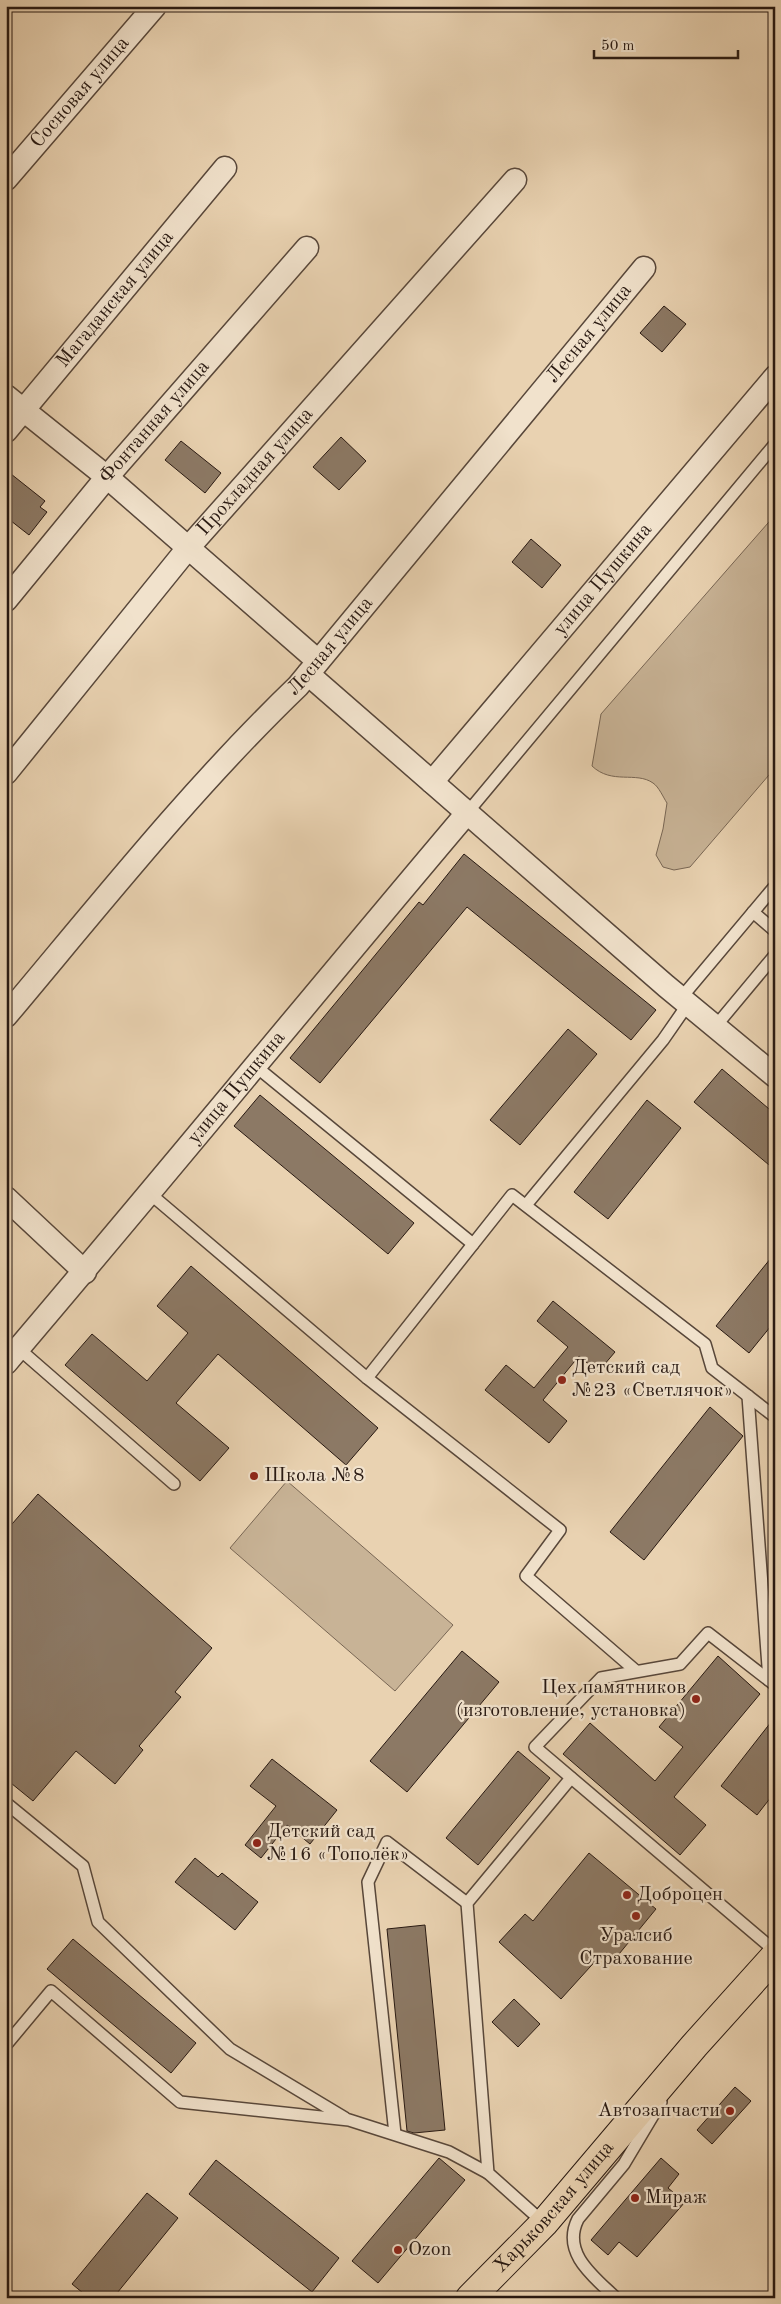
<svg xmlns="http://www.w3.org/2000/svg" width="781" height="2304" font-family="'Old Standard TT',serif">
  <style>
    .green { fill: #c8b396; stroke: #786654 }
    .building { fill: #8c7965; stroke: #281912 }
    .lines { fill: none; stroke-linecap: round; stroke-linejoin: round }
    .lane-casing { stroke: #58473a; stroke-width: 14 }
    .street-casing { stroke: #58473a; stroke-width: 25 }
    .highway-casing { stroke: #281912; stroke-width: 30 }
    .lane { stroke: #f1e2cc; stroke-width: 11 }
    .street { stroke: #f1e2cc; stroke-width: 22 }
    .highway { stroke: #e9d2b1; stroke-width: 28 }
    .poi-dot { fill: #8f2418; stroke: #f1e2cc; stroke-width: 2 }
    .labels { text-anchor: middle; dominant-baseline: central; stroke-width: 4.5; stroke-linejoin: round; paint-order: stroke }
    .street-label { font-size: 20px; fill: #281912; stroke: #f1e2cc }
    .poi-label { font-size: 20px; fill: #281912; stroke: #f1e2cc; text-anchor: start }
  </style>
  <rect width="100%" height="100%" fill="#e9d2b1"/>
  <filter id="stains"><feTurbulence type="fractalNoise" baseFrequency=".004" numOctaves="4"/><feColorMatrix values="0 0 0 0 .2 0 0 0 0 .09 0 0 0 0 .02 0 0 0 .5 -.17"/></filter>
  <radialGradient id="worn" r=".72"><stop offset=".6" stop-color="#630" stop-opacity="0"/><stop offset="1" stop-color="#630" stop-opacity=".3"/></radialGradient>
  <g class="green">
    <path d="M 775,515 L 775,768 L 690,867 L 674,870 L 663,867 L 656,855 L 663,829 L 667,803 C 663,797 659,787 653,783 C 636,771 612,785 592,766 L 601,714 Z"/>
    <polygon points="287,1481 453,1625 395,1691 230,1548"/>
  </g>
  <g class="building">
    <polygon points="664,306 686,324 662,352 640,333"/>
    <polygon points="341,437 366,461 339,490 313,467"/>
    <polygon points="181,441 221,473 205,493 165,460"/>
    <polygon points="6,470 45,501 40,507 47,512 29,535 6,517"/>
    <polygon points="531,539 561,565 542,588 512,562"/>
    <polygon points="464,854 656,1010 631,1040 467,907 320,1083 290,1058 419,902 423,905"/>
    <polygon points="568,1029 597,1054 520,1145 490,1120"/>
    <polygon points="722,1069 775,1114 775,1170 694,1102"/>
    <polygon points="260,1095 414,1223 388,1254 234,1126"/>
    <polygon points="647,1100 681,1128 608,1219 574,1192"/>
    <polygon points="775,1253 775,1321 749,1353 716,1326"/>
    <polygon points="191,1266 378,1428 346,1465 218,1354 176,1403 229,1448 200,1481 65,1365 92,1334 147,1381 188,1333 157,1306"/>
    <polygon points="553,1301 615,1352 598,1372 579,1356 543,1400 567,1421 549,1443 485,1390 506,1365 534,1388 568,1347 537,1321"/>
    <polygon points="710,1407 743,1436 644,1560 610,1532"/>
    <polygon points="38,1494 212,1648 175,1692 181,1697 139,1746 143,1750 115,1784 76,1751 33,1801 6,1779 6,1531"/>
    <polygon points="462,1651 499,1682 407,1792 370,1761"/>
    <polygon points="718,1656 760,1694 674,1797 706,1825 680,1855 563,1754 590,1723 655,1781 683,1747 659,1727"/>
    <polygon points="775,1717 775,1792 757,1815 721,1786"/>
    <polygon points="518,1751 550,1778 478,1865 446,1838"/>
    <polygon points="272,1759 337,1810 310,1844 287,1825 261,1858 245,1845 276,1806 250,1786"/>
    <polygon points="589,1853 656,1909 610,1965 600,1956 561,1999 499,1942 525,1914 533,1921"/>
    <polygon points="195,1858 218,1877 222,1873 258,1902 235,1930 175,1882"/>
    <polygon points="425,1925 445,2130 414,2133 407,2131 387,1929"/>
    <polygon points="73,1939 196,2043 171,2073 47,1969"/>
    <polygon points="514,1999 540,2024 518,2047 492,2022"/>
    <polygon points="735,2087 751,2101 712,2144 697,2130"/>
    <polygon points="439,2158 465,2180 378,2283 352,2261"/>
    <polygon points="661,2158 679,2174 668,2188 685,2202 637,2257 619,2242 608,2255 591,2240"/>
    <polygon points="216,2160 339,2258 312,2292 189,2194"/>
    <polygon points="147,2193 178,2218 113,2298 89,2298 72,2284"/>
  </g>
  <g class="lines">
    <g class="lane-casing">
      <g id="lane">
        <polyline points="467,813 775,444"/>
        <polyline points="753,912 775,931"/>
        <polyline points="681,998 775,886"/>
        <polyline points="715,1027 775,955"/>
        <polyline points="254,1065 473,1244"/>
        <polyline points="148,1192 367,1378"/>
        <polyline points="526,1205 663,1040 688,1004"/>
        <polyline points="18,1348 174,1484"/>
        <polyline points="748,1396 769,1680"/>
        <polyline points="636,1671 526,1576 560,1530 367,1378 512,1195 705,1344 712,1368 775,1417"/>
        <polyline points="775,1685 708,1633 680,1664 601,1678 535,1747 775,1951"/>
        <polyline points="6,1803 83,1866 98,1922 230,2049 345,2118"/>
        <polyline points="6,2045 51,1991 180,2102 349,2120 449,2152 488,2173"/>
        <polyline points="395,2134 368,1882 387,1842 467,1903"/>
        <polyline points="544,2223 488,2173 467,1903 571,1778"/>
        <path d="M 616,2298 C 594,2277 561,2253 578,2219 L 624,2164 L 661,2102"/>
      </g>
    </g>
    <g class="street-casing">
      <g id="street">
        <path id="s1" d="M 6,179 L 155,6"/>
        <polyline points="6,396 107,477 318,661"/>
        <path id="s2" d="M 6,431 L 225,168"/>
        <path id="s3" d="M 6,600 L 107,477 L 307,248"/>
        <polyline points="308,674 666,986 775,1076"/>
        <path id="s4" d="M 6,773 L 188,548 L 515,180"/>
        <path id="s5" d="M 432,782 L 775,377"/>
        <path id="s6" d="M 6,1016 C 101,903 192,788 298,686 L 644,268"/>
        <polyline points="6,1198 85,1272"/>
        <path id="s7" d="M 6,1363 C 161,1181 313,995 467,813"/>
      </g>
    </g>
    <g class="highway-casing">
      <g id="highway">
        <path id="s8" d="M 470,2298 L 544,2223 L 694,2046 L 775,1956"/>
      </g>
    </g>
    <use href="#lane" class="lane"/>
    <use href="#street" class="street"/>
    <use href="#highway" class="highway"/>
  </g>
  <g class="poi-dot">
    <circle cx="562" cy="1380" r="5"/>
    <circle cx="254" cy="1476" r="5"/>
    <circle cx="696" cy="1699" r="5"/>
    <circle cx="257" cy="1843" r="5"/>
    <circle cx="627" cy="1895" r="5"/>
    <circle cx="636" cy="1916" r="5"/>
    <circle cx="730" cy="2111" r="5"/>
    <circle cx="635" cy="2198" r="5"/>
    <circle cx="398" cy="2250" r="5"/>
  </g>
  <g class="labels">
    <g class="street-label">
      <text stroke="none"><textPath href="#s1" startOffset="114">Сосновая улица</textPath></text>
      <text stroke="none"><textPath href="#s2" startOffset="171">Магаданская улица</textPath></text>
      <text stroke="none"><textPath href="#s6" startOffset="898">Лесная улица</textPath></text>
      <text stroke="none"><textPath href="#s3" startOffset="232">Фонтанная улица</textPath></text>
      <text stroke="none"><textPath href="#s4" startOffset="391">Прохладная улица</textPath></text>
      <text stroke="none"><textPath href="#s5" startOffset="265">улица Пушкина</textPath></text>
      <text stroke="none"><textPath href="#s6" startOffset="492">Лесная улица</textPath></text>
      <text stroke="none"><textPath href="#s7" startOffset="359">улица Пушкина</textPath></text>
      <text stroke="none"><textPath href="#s8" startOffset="124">Харьковская улица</textPath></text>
    </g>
    <g class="poi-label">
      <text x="572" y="1368">Детский сад<tspan x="572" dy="23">№23 «Светлячок»</tspan></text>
      <text x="264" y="1476">Школа №8</text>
      <text x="686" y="1688" text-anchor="end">Цех памятников<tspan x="686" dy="23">(изготовление, установка)</tspan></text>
      <text x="267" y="1832">Детский сад<tspan x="267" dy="23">№16 «Тополёк»</tspan></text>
      <text x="637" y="1895">Доброцен</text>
      <text x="636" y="1936" text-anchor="middle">Уралсиб<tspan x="636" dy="23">Страхование</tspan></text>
      <text x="720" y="2111" text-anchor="end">Автозапчасти</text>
      <text x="645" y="2198">Мираж</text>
      <text x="408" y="2250">Ozon</text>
    </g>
  </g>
  <rect width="781" height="2304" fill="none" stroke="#e9d2b1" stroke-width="25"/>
  <rect x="8" y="8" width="766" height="2289" fill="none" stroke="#281912" stroke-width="2.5"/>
  <rect x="12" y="12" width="756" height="2279" fill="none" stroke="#281912"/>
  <path d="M594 50v8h144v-8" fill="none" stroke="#281912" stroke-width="2.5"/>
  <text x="601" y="50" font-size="15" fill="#281912" stroke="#f1e2cc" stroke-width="4" paint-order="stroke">50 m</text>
  <rect width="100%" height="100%" filter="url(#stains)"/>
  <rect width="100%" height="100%" fill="url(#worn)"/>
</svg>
